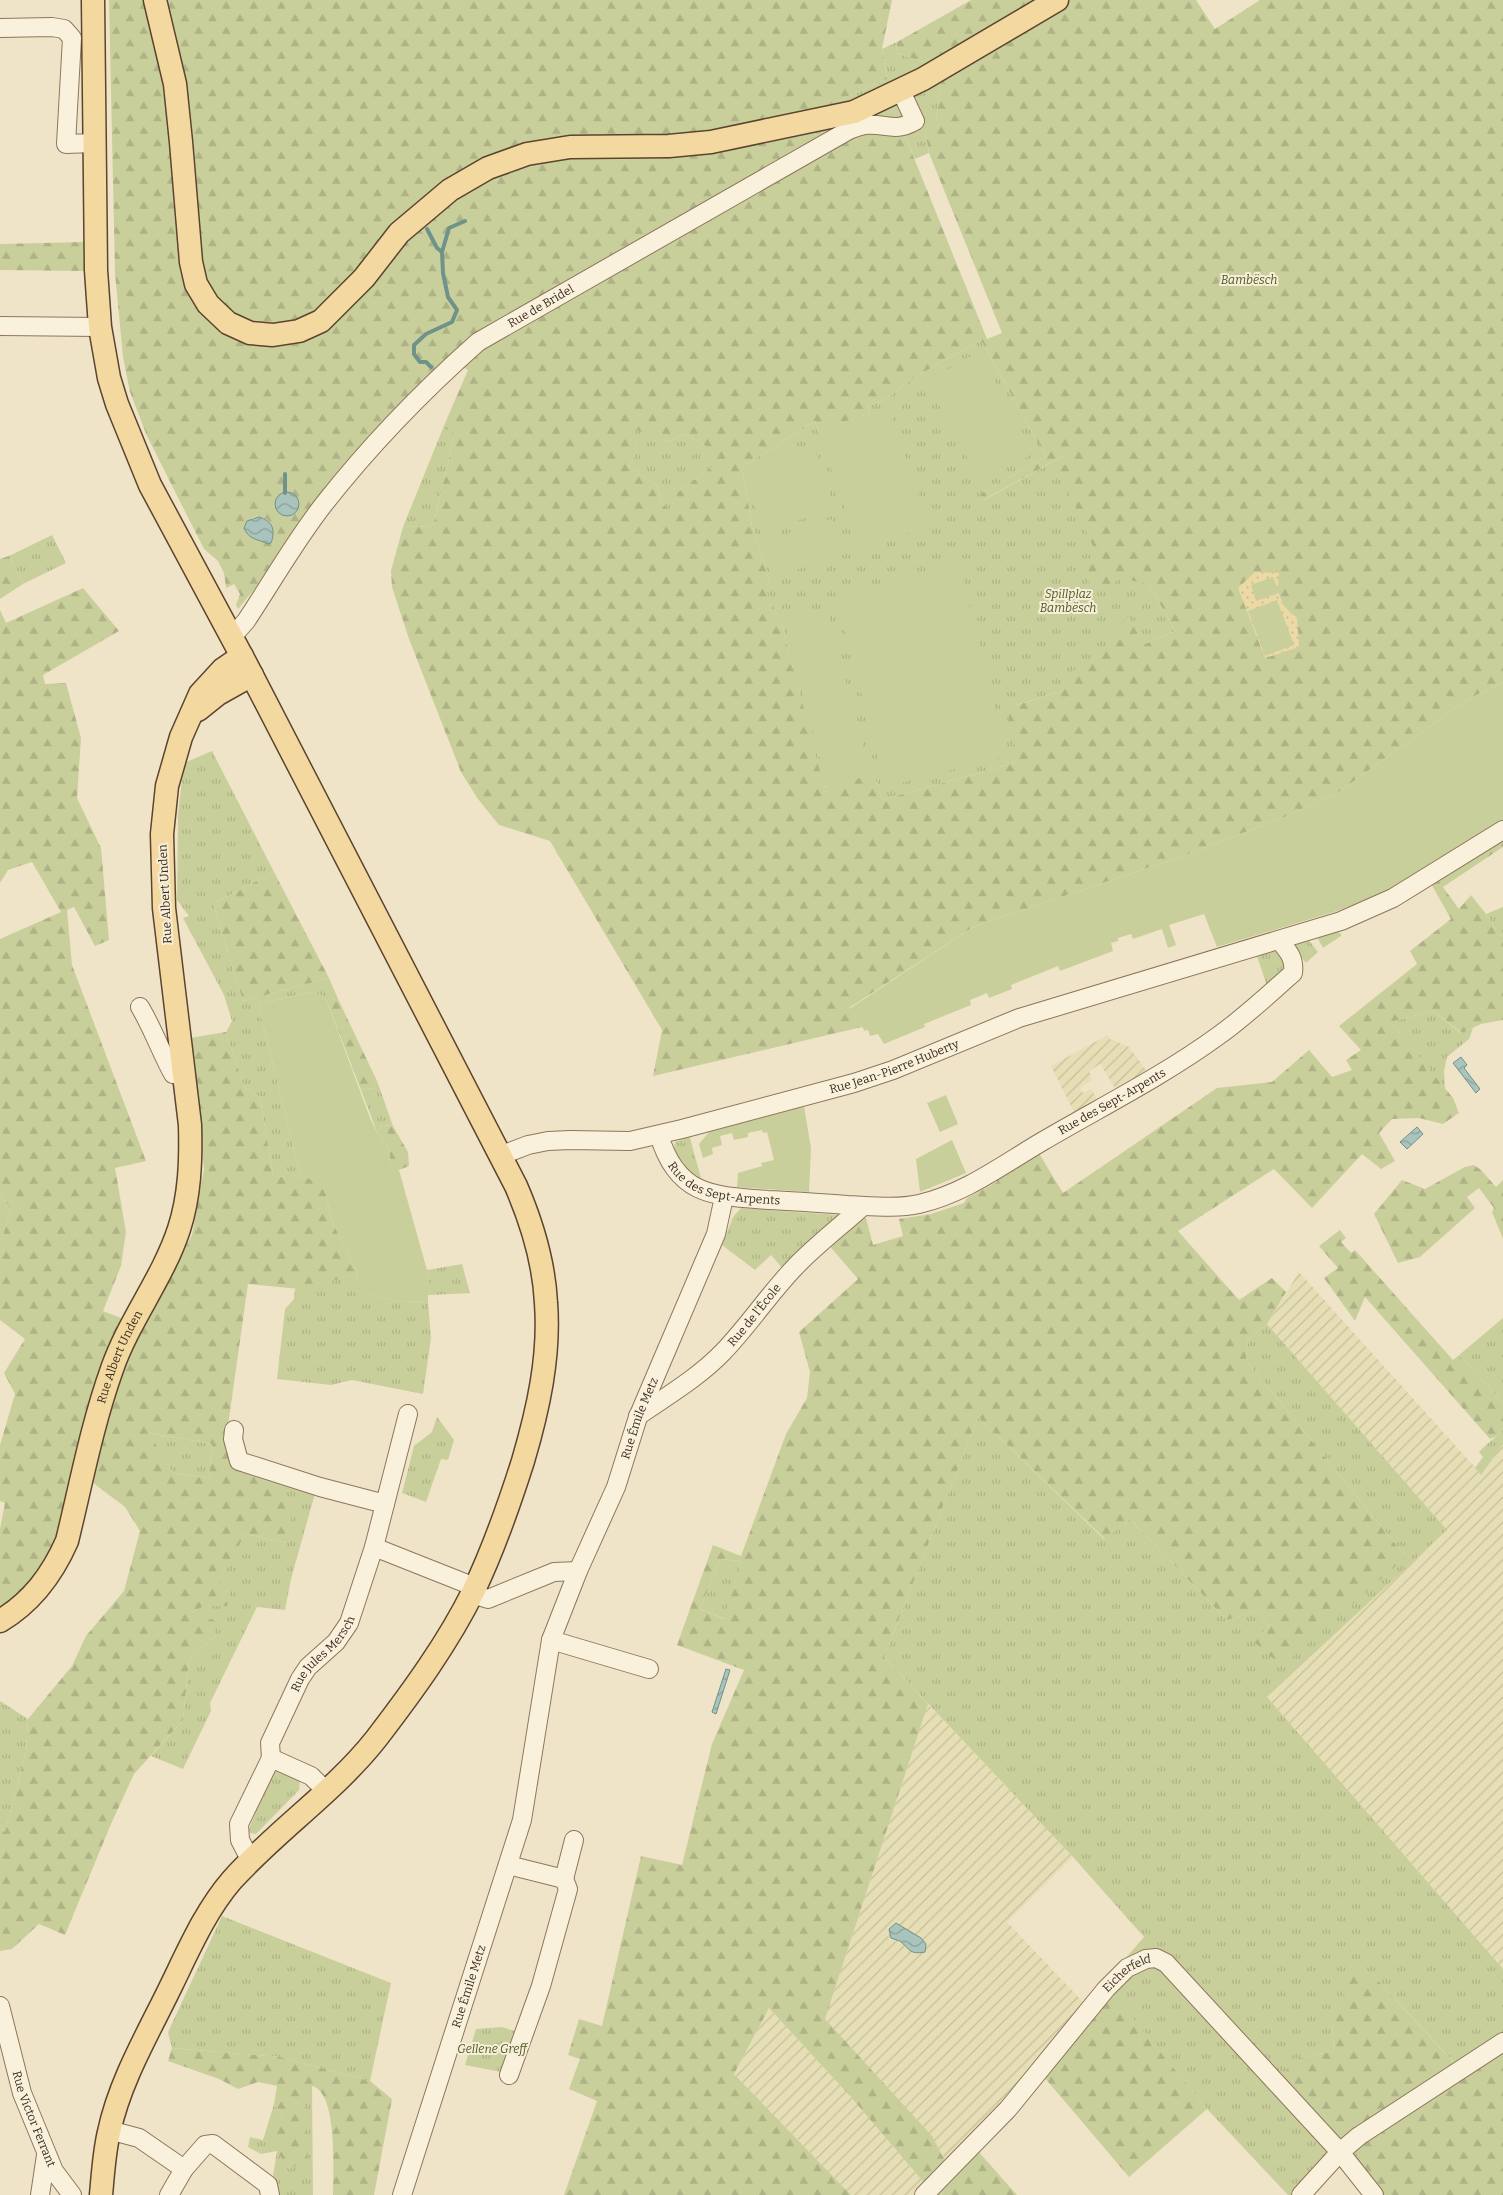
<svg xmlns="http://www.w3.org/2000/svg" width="1503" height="2195" font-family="Bitter,serif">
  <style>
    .farmland { fill: url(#farmland-furrows) }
    .grass { fill: url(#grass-tufts) }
    .forest { fill: url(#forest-firs); fill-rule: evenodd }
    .sand { fill: url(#sand-dots) }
    .garden { fill: #c9cf9b }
    .water { fill: url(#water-waves); stroke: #6f938a }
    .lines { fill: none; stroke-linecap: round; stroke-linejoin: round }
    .stream { stroke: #6f938a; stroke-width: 4 }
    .minor-casing { stroke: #8d765c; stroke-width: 20 }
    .major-casing { stroke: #5b4430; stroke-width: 25 }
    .minor { stroke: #faf1dc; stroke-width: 18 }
    .major { stroke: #f3d9a0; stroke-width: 22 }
    .labels { text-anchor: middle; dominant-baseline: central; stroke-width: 4; stroke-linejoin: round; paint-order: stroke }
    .park-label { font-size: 12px; font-style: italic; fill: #4d5a26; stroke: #f7eed8 }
    .street-label { font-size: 12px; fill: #3d2e20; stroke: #f7eed8 }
  </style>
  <defs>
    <pattern id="farmland-furrows" width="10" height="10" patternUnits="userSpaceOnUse" patternTransform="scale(1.25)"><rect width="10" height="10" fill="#e6deb5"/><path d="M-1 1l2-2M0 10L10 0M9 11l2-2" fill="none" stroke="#c6bf9b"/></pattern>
    <pattern id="grass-tufts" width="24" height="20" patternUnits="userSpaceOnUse" patternTransform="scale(1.25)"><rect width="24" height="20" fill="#c9cf9b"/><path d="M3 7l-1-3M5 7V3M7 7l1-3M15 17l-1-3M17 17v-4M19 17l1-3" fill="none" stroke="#aeb285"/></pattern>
    <pattern id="forest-firs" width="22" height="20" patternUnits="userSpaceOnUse" patternTransform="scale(1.25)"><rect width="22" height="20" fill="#c9cf9b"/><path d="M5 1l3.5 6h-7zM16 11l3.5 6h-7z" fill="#aeb285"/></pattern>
    <pattern id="sand-dots" width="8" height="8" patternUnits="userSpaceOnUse" patternTransform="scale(1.25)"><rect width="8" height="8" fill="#ecd9a5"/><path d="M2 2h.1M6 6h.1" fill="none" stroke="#cbbb8e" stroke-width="1.8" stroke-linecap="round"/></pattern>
    <pattern id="water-waves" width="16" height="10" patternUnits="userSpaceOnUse" patternTransform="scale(1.25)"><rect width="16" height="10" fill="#a9c4bc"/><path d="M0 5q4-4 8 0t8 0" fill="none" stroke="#8ba098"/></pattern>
  </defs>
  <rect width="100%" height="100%" fill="#f0e4c8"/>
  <g class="farmland">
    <polygon points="1108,1035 1110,1039 1129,1047 1148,1073 1117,1091 1100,1064 1089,1071 1092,1080 1080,1088 1083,1093 1091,1089 1099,1102 1075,1114 1051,1066"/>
    <polygon points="1299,1272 1481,1474 1503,1444 1503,1969 1267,1697 1447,1530 1267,1324"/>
    <polygon points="928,1704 1073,1857 1007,1922 1085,2004 1005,2103 947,2165 825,2019"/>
    <polygon points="769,2008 850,2096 926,2185 917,2195 851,2195 734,2074"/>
  </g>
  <g class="grass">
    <polygon points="897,42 896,53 942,68 936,122 925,130 929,153 915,159 904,133 822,146 808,123 846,97 887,79 882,49"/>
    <polygon points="981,340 1046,457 980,494 984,500 1065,455 1149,584 1175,631 1143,645 1064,690 1013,706 1018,762 882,800 874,774 823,787 783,628 764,588 770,582 752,526 742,467 815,421 818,431 870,413 868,405 886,399 915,377"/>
    <polygon points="443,428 455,433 433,526 403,527"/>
    <polygon points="633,428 669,442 683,434 708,447 713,466 678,492 670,509 662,504 657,486 629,466 637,450"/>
    <polygon points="52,535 66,563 23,584 9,556"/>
    <polygon points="212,751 274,872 213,904 243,1001 329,978 339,1001 311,992 258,1004 301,1178 273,1176 260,1097 244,1087 226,1032 232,1021 224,995 183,918 189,916 177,900 178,814 184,763"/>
    <polygon points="1503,907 1503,934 1499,935 1486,914"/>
    <polygon points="1337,931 1341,934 1341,936 1323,948 1317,937"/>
    <polygon points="1308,939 1318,952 1306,963 1292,946"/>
    <polygon points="1277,950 1288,968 1268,989 1257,956"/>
    <polygon points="1433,1011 1461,1033 1473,1028 1469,1039 1447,1057 1444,1071 1445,1089 1390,1022"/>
    <polygon points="377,1081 393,1126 383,1125 377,1132 361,1090 373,1088"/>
    <path d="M 689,1137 L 690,1138 L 702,1182 C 690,1175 670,1157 675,1142 Z"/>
    <polygon points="741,1208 838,1215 840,1223 785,1271 771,1255 755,1270 722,1245 733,1217"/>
    <polygon points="462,1264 470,1293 430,1295 427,1270"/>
    <polygon points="358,1274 357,1291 402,1302 428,1301 431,1338 423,1394 352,1380 331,1385 277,1379 285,1309 294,1299 295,1289"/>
    <polygon points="1503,1318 1503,1403 1459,1355"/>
    <path d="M 1267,1324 L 1447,1530 L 1267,1697 L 1503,1969 L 1503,2035 L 1458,2067 L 1374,1976 L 1332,2022 L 1334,2051 L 1294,2059 L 1359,2136 L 1362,2172 L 1339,2164 L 1308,2195 L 1288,2195 L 1207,2109 L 1111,1993 L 937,2188 L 943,2195 L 927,2195 C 1000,2109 1070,2021 1144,1937 L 1073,1857 L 884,1657 L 978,1417 L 1104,1539 L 1130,1519 L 1227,1620 L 1257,1611 L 1269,1626 L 1254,1641 L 1406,1557 L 1246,1360 L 1248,1339 Z"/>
    <polygon points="437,1417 454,1440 448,1460 441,1459 426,1502 402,1493 414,1446 432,1432"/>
    <path d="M 1503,1430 L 1503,1444 L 1481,1475 L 1475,1468 L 1483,1457 L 1479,1452 C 1488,1442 1496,1438 1503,1430 Z"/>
    <polygon points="148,1433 212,1444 209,1478 173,1473"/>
    <polygon points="278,1479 316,1490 291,1579 285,1610 257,1607 210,1703 211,1711 183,1769 151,1756 183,1720 189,1660 216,1635 191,1613 204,1606 245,1534 288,1543"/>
    <polygon points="720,1559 740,1561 726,1619 700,1609"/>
    <polygon points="0,1701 28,1719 26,1752 5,1832 0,1827"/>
    <polygon points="279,1769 285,1770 300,1781 299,1790 256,1834 250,1833 249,1829 271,1773"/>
    <polygon points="222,1916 391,1983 370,2081 280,2057 172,2048 168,2032"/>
    <polygon points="502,2027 521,2033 506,2073 465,2065 476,2029"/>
    <polygon points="312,2085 313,2195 274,2195 272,2182 277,2151 261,2154 248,2147 250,2137 263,2140 274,2104 283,2115 269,2136 289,2169 307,2157 305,2102"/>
  </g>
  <g class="forest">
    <path d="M 109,0 L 892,0 L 882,49 L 887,79 L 846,97 L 808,123 L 822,146 L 866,132 L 904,133 L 987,339 L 1002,333 L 929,153 L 925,130 L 932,122 L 936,122 L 942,68 L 896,53 L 897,42 L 971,0 L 1196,0 L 1215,29 L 1260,0 L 1503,0 L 1503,682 L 1465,701 L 1339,792 L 1288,816 L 1183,856 L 973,927 L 849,1008 L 862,1027 L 653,1076 L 662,1030 L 550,841 L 499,825 L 478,799 L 461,772 L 409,639 L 392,587 L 391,571 L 403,527 L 433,526 L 455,433 L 443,428 L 468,370 L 454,362 L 355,467 L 238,609 L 236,605 L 240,594 L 234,584 L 226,588 L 224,573 L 218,561 L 204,549 L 147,436 L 130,392 L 123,357 L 115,273 ZM 981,340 L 1046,457 L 980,494 L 983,500 L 1065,455 L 1069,462 L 1058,468 L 1096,553 L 1085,569 L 1091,591 L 1109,589 L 1119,578 L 1149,584 L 1175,631 L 1143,645 L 1129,617 L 1112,628 L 1111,646 L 1065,676 L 1064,690 L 1007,708 L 1018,762 L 882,800 L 874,774 L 824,787 L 783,628 L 765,588 L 770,582 L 752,526 L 742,467 L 815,421 L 818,431 L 870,413 L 868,405 L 886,399 L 915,377 ZM 634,429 L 669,442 L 683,434 L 708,447 L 704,462 L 713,466 L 678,492 L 670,509 L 662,504 L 657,486 L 629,466 L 637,450 ZM 259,517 L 268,520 L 265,542 L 251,518 ZM 1238,588 L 1277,589 L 1284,608 L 1297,618 Z"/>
    <polygon points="85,242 85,271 0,270 0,244"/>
    <polygon points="9,556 23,584 0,599 0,559"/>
    <polygon points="83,588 119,631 43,675 45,684 66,683 81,738 77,798 101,848 109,940 95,946 74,907 67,910 72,965 146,1161 115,1168 126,1232 121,1266 103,1311 126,1320 58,1540 38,1577 0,1610 0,1529 5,1503 0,1501 0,1445 15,1394 4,1373 25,1339 0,1320 0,1243 11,1210 0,1194 0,939 61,912 32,862 8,870 0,883 0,610 6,623"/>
    <path d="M 1503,837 L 1503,847 L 1443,887 L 1459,909 L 1471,895 L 1486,914 L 1499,935 L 1503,934 L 1503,1020 L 1481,1024 L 1462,1033 L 1433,1011 L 1390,1022 L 1453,1098 L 1459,1113 L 1443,1124 L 1419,1118 L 1392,1119 L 1379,1133 L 1395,1161 L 1381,1169 L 1362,1154 L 1312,1208 L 1274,1169 L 1178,1231 L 1239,1300 L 1272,1278 L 1286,1292 L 1267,1324 L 1248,1339 L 1246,1360 L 1406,1557 L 1282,1666 L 1253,1641 L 1269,1626 L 1257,1611 L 1227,1620 L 1130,1519 L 1105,1539 L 978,1417 L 884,1657 L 928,1704 L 825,2019 L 932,2136 L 947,2165 L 926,2185 L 850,2096 L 769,2008 L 734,2074 L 851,2195 L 564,2195 L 597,2101 L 569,2089 L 580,2059 L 568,2055 L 579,2019 L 602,2026 L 641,1856 L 682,1865 L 712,1744 L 744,1670 L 677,1645 L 713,1545 L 741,1556 L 786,1434 L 807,1398 L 810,1372 L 799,1332 L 858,1279 L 827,1243 L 860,1218 L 866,1218 L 873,1245 L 903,1236 L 899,1219 L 931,1214 L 964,1203 L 967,1198 L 997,1182 L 995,1177 L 1037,1150 L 1063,1193 L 1217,1088 L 1272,1082 L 1309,1050 L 1332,1077 L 1352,1070 L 1346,1060 L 1361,1050 L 1339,1026 L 1417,964 L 1410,951 L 1451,919 L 1430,882 ZM 720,1559 L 740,1561 L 725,1619 L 700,1609 Z"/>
    <polygon points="274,872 329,978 243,1001 213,904"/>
    <polygon points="325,996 339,1001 377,1081 373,1088 361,1090"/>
    <path d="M 226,1032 L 244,1087 L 260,1097 L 273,1176 L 323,1179 L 331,1219 L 358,1274 L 299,1289 L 248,1284 L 226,1440 L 278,1479 L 296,1532 L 288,1543 L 245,1534 L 219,1583 L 232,1587 L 227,1606 L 204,1606 L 191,1613 L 214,1620 L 216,1635 L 189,1660 L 183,1720 L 134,1774 L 111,1824 L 65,1935 L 39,1924 L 12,1949 L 0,1951 L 0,1827 L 5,1832 L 26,1752 L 28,1719 L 72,1666 L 86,1636 L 124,1591 L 140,1531 L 125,1507 L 92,1482 L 111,1393 L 152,1310 L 192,1235 L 204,1169 L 190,1038 ZM 149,1433 L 212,1444 L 209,1478 L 173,1473 Z"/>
    <polygon points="383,1125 393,1126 408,1152 409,1166 399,1170 391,1163 388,1147 377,1132"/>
    <polygon points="1474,1165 1481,1170 1496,1187 1503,1180 1503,1239 1492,1212 1494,1208 1479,1188 1467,1197 1475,1208 1420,1257 1398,1263 1374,1214 1402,1180 1425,1189 1465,1167"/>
    <polygon points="1340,1230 1346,1238 1341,1242 1351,1253 1355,1250 1453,1360 1459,1355 1503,1403 1503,1430 1497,1436 1490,1439 1365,1297 1355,1321 1324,1278 1338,1268 1319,1246"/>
    <path d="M 1352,1975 L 1374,1976 L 1464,2074 L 1503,2048 L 1503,2195 L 1382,2195 C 1363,2172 1355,2167 1359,2136 L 1340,2136 L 1326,2128 L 1281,2078 L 1294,2059 L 1334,2051 L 1332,2022 Z"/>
    <polygon points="1111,1992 1207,2109 1129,2177 1044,2077"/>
    <path d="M 172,2048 L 280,2057 L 370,2081 L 392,2099 L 374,2195 L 333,2195 C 333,2172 338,2092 312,2086 L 305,2102 L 308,2157 L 289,2170 L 268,2136 L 283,2115 L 274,2104 L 277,2086 L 258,2082 L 238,2089 L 219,2079 L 168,2061 Z"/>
    <polygon points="977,2150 1017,2195 943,2195 937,2188"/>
  </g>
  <path class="sand" d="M 1255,572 L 1279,573 C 1276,596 1279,604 1297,618 L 1299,647 L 1265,658 L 1238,588 Z"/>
  <g class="garden">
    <polygon points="979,352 1034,453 980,482 926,381"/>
    <polygon points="889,407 929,526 859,550 818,431"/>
    <polygon points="813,444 834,508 764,532 742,467"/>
    <polygon points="831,519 843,554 772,578 760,543"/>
    <polygon points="959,564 1007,756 885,787 836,594"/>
    <polygon points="1273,577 1279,593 1256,601 1251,585"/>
    <polygon points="1277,600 1294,645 1265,656 1248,611"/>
    <polygon points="827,608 870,775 827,787 784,619"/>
    <polygon points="1503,682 1503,821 1385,893 1334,912 1217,947 1204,914 1169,925 1176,945 1168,948 1162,929 1133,939 1131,934 1118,938 1118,941 1111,943 1113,951 1060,971 1058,966 1011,985 1012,989 989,998 987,993 970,1000 971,1005 924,1024 925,1027 884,1044 878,1034 870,1036 868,1030 865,1031 849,1009 973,927 1183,856 1288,816 1339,792 1465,701"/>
    <polygon points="311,992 325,996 370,1118 377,1132 388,1147 391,1163 399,1170 427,1270 430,1295 428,1295 428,1301 402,1302 356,1291 358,1274 331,1219 323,1180 301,1178 258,1004"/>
    <polygon points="946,1095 958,1124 940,1132 927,1103"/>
    <polygon points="804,1106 811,1148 809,1192 737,1187 738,1173 762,1166 761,1163 774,1160 767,1132 763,1133 762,1130 748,1133 748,1137 734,1140 732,1133 720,1136 722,1145 712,1148 713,1154 703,1158 699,1144 709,1132"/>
    <polygon points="952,1140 966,1173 920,1192 916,1159"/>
    <polygon points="0,1194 11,1210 0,1243"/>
  </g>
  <g class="water">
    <circle cx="287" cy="504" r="12"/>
    <path d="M 259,517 C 272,521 276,529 271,543 L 268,544 C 258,539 249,540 244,528 L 247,521 Z"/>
    <polygon points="1461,1057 1467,1065 1464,1068 1480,1089 1476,1093 1453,1063"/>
    <polygon points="1417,1127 1423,1134 1407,1149 1400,1142"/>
    <polygon points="726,1669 730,1670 716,1714 712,1712"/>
    <path d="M 896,1923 L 921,1938 L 926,1944 L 925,1952 C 909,1955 910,1949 900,1941 L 891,1938 L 889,1929 Z"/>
  </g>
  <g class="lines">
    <g class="stream">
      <polyline points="427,229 437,248 442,252"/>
      <polyline points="431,367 426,362 420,362 414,354 414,345 426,334 452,322 457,310 448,297 443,273 442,252 449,228 465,221"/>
      <polyline points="285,493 285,474"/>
    </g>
    <g class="minor-casing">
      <g id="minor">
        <polyline points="0,28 52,27 64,29 72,38 66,144 94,143"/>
        <polyline points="0,326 100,327"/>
        <path id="s1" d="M 232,637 L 246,621 C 272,582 295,541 324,504 C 368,448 425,389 478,342 L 849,130 C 854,128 860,126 865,125 C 886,123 894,133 915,121 L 901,91"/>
        <path d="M 140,1007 C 153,1029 161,1052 173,1074 L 184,1075"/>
        <path id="s2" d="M 659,1135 C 677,1196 713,1196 768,1200 C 795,1201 821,1203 847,1205 C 871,1206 896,1209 919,1204 C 966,1193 1002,1165 1043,1141 C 1101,1107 1163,1076 1218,1036 C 1245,1017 1269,994 1293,973 C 1295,958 1288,951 1279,940"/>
        <path id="s3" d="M 502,1155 L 528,1145 L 548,1141 L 570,1140 L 630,1141 L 682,1129 L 854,1083 L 893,1070 L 1019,1018 L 1341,921 L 1393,898 L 1503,830"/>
        <path id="s4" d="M 638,1416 C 667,1396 699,1377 723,1352 C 749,1325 769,1294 795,1267 C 816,1245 840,1227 863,1206"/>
        <polyline points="234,1430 233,1439 239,1461 320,1487 385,1504"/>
        <polyline points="374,1547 475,1587"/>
        <polyline points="472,1594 488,1599 554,1572 578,1571"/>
        <polyline points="551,1640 649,1669"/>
        <path id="s5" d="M 271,1758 L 270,1743 L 300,1679 L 308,1667 L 336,1642 L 349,1623 L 374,1547 L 408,1414"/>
        <polyline points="251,1861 240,1840 239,1824 271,1758 311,1776 326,1791"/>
        <polyline points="508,1865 564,1879 568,1889 541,1986 509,2075"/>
        <polyline points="564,1879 574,1840"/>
        <path id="s6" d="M 0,2006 L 22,2093 L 54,2171 L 72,2195"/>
        <polyline points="109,2130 139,2138 184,2169"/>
        <polyline points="40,2195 46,2155"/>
        <polyline points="169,2195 184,2169 205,2145 213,2144 268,2185 270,2195"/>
        <path id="s7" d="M 402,2195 L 522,1820 L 551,1640 L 578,1571 L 616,1487 L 638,1417 L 716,1234 L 724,1197"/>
        <path id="s8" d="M 924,2195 L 1008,2109 L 1106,1989 L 1127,1968 L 1146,1959 L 1156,1958 L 1166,1963 L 1340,2152 L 1374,2195"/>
        <polyline points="1301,2195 1340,2152 1359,2136 1503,2042"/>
      </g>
    </g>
    <g class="major-casing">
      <g id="major">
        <path d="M 93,0 L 96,270 L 100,327 L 109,378 L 117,404 L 150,485 L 245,662 L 516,1186 C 532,1223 544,1262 546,1303 C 550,1357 538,1410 523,1461 C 509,1505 494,1548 474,1590 C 448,1643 412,1692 376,1739 C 334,1792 277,1830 232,1880 C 206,1910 189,1949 172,1984 C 149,2032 120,2080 109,2132 C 104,2153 103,2174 101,2195"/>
        <polyline points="155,0 175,84 181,142 191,262 196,284 208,304 228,323 250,333 273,335 299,331 321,321 364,278 399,233 450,190 488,168 527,154 570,147 669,146 711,142 854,112 923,79 1057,0"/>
        <polyline points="198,710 218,694 252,675"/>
        <path id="s9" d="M 0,1621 C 32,1602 52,1575 67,1541 C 81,1484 92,1425 112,1369 C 129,1320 163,1278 179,1229 C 190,1195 191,1160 190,1125 L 164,908 L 162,834 L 167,786 L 181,737 L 200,694 L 223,669 L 242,656"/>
      </g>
    </g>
    <use href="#minor" class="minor"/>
    <use href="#major" class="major"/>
  </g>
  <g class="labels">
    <g class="park-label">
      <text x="1249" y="280">Bambësch</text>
      <text x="1068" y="594">Spillplaz<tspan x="1068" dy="14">Bambësch</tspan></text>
      <text x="492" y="2049">Gellene Greff</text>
    </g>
    <g class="street-label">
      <text stroke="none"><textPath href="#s1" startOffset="458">Rue de Bridel</textPath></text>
      <text transform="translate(165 894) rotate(-93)">Rue Albert Unden</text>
      <text stroke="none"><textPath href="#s3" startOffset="405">Rue Jean-Pierre Huberty</textPath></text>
      <text stroke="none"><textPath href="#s2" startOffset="510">Rue des Sept-Arpents</textPath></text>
      <text stroke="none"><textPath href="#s2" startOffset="91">Rue des Sept-Arpents</textPath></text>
      <text stroke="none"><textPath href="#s4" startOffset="155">Rue de l'École</textPath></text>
      <text stroke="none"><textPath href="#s9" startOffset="298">Rue Albert Unden</textPath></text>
      <text stroke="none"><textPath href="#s7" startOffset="815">Rue Émile Metz</textPath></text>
      <text stroke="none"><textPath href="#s5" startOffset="120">Rue Jules Mersch</textPath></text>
      <text stroke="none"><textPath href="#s8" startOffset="302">Eicherfeld</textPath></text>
      <text stroke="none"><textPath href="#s7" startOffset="219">Rue Émile Metz</textPath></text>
      <text stroke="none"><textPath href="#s6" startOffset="118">Rue Victor Ferrant</textPath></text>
    </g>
  </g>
</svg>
